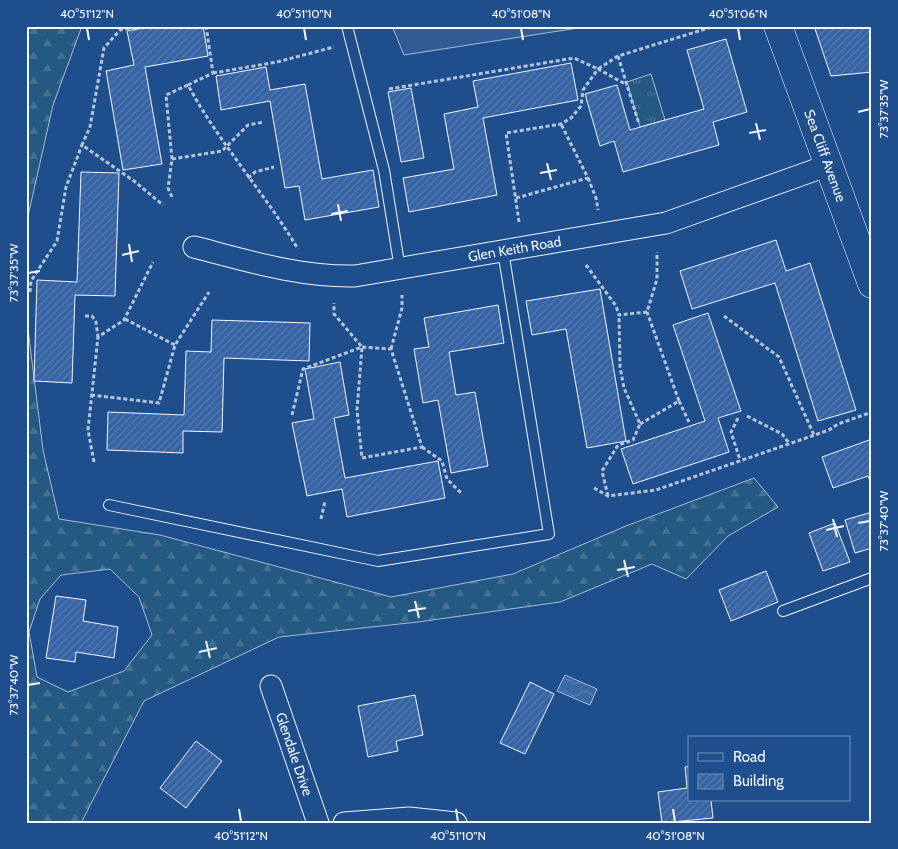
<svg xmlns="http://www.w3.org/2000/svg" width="898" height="849" font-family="Cabin,sans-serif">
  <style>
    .forest { fill: url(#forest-firs); stroke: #a8bbd7; fill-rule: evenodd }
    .park { fill: url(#park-tufts); stroke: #a8bbd7 }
    .parking { fill: #305b95; stroke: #a8bbd7 }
    .water { fill: url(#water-waves); stroke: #a8bbd7 }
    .building { fill: url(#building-hatch); stroke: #f2f6ff }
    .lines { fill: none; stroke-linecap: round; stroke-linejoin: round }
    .lane-casing { stroke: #f2f6ff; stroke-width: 12 }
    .street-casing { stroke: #f2f6ff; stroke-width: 23 }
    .secondary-casing { stroke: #f2f6ff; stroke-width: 29 }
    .path { stroke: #b3c4dc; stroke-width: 3; stroke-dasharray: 4 2.5; stroke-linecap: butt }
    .lane { stroke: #1f4e8c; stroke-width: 10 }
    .street { stroke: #1f4e8c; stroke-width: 21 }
    .secondary { stroke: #1f4e8c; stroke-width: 28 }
    .ticks { fill: none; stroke: #f2f6ff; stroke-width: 2 }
    .labels { text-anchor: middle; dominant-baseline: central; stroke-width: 4; stroke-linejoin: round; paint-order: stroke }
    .street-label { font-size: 14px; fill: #f2f6ff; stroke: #1f4e8c }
    .neatline { fill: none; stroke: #f2f6ff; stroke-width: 2 }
    .ticks-label { font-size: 12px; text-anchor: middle; fill: #f2f6ff }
  </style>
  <defs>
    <pattern id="forest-firs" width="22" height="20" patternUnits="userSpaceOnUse" patternTransform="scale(1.25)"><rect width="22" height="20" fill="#245a82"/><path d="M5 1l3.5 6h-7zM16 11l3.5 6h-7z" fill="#447295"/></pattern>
    <pattern id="park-tufts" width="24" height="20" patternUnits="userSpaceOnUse" patternTransform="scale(1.25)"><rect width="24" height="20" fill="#245a82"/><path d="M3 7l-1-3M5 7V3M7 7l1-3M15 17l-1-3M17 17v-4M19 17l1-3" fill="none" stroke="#447295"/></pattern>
    <pattern id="water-waves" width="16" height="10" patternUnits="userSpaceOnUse" patternTransform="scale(1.25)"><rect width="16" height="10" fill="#3b69a3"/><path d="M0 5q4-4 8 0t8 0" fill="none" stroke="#587fb1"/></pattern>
    <pattern id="building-hatch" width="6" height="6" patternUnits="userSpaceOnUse" patternTransform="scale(1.25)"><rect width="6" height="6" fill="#3563a3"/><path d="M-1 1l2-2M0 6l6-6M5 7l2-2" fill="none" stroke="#537ab1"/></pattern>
  </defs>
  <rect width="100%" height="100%" fill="#1f4e8c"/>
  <g class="forest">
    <polygon points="26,26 82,26 53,105 26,225"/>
    <path d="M 26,313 L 43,450 L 59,519 L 160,535 L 391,597 L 513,574 L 626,526 L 754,478 L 778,507 L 728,536 L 686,579 L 652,564 L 560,602 L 418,622 L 279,637 L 144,701 L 81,823 L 26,823 ZM 110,569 L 139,597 L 152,635 L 124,671 L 68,692 L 37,677 L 29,632 L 40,599 L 61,575 Z"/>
  </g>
  <polygon class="park" points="651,74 665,120 640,127 627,82"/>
  <polygon class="parking" points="392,26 591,26 404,55"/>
  <polygon class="water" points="565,675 597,689 590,705 557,691"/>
  <g class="building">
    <polygon points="155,26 203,26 208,56 145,67 162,164 123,170 106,71 134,65 127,31"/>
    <polygon points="814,26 872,26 872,72 831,76"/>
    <polygon points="726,39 747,112 713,122 719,145 623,172 614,141 600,146 585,94 617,85 630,130 704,109 687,50"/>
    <polygon points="571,63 578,100 483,118 497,195 409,212 403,178 454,169 444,114 478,107 473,81"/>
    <polygon points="266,67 270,90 305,84 322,179 373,170 379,207 305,220 299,186 285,188 270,101 221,110 216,76"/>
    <polygon points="411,88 424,158 401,162 388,92"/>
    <polygon points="81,172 119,173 115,296 75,295 72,383 34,381 37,280 77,282"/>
    <polygon points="776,240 786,271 810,263 856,410 818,421 775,283 692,309 680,271"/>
    <polygon points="600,289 626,441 587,448 566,329 532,335 526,301"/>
    <polygon points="498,305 504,343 449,352 456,395 475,392 488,466 451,473 438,400 423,403 414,349 429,347 424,318"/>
    <polygon points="708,313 741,411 718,418 729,452 633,484 621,449 705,421 673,325"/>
    <polygon points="212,320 310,323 309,361 224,358 222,432 183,431 183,453 107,450 108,412 184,415 186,351 211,352"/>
    <polygon points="340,362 349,415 334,418 345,478 438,461 445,498 347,517 342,489 307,496 292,423 314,419 305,369"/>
    <polygon points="872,439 872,486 868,476 833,488 822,457"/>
    <polygon points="872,512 872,548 855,553 845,520"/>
    <polygon points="835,523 850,562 823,571 809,533"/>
    <polygon points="766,571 778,602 731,621 719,590"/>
    <polygon points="56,596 86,600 83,621 118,627 114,658 76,652 75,662 46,658"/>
    <polygon points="530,682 554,694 525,754 500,743"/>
    <polygon points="415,695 423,735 396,741 398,751 368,757 358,706"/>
    <polygon points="196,741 222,761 186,808 160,788"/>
    <polygon points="689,766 689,800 711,800 713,818 662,823 658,792 687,788 685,767"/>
  </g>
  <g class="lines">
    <g class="lane-casing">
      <g id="lane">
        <polyline points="347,26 384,170 400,269"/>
        <polyline points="109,505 378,561 549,534 503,251"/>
        <polyline points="783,611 872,578"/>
      </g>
    </g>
    <g class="street-casing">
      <g id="street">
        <path id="s1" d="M 194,247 C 248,261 299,277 355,276 L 666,223 L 829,165"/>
        <path id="s2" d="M 271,686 L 318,823"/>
        <polyline points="344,823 409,818 456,823"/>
      </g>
    </g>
    <g class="secondary-casing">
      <g id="secondary">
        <path id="s3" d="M 778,26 L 872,284"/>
      </g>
    </g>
    <g class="path">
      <polyline points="142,26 120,30 104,48 90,127 82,145 134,181 163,205"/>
      <polyline points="618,56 639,124"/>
      <polyline points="213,73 277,62 334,47"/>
      <polyline points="188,85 213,73 206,26"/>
      <polyline points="389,89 574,58 598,69 618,56 715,26"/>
      <polyline points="172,159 222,151 248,125 264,122"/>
      <polyline points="248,178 255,172 274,167"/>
      <polyline points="588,178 596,198 598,210"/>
      <path d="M 172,197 L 168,188 L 172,159 L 166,95 L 188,85 C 219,143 264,192 298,249"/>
      <polyline points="516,198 588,178 561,124"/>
      <polyline points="519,222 506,133 561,124 571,118 581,106 583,90 598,69 627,85"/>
      <polyline points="586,265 616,306 619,315 647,312 657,279 657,252"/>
      <polyline points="30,292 31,281 57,241 66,187 82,145"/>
      <polyline points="85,316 92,316 96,322 98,337"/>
      <polyline points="724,316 779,357 814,435"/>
      <polyline points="125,319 175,345"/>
      <polyline points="391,349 402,308 402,295"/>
      <polyline points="91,395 159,403 175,345 209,292"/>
      <polyline points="679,401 689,422"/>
      <polyline points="292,415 303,369 362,347 391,349 422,447 362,458 357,410 362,347 334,314 334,303"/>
      <polyline points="747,416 782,434 789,443"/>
      <polyline points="738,418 731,432 740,460"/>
      <polyline points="640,424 679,401 647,312"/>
      <polyline points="422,447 442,461 447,479 461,493"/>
      <polyline points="94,462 88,430 98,337 124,320 153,262"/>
      <polyline points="594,488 608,496 656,490 829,430 838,424 872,412"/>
      <polyline points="608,496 602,471 618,445 633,440 640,424 624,388 620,367 619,315"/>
      <polyline points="321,519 325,501"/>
    </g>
    <use href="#lane" class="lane"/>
    <use href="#street" class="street"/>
    <use href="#secondary" class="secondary"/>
  </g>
  <path class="ticks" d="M 87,28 L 89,40M 304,28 L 306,40M 521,28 L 523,40M 738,28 L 740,40M 858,112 L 870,109M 756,123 L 760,140M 749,133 L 766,130M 547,163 L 551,180M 540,173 L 557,170M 338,204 L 341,221M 331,214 L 348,211M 129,244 L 132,262M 122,255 L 139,251M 28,273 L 40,271M 833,519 L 837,537M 858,523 L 870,521M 826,530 L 844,526M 624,560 L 628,577M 617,570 L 635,567M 415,601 L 419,618M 408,611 L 426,608M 206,641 L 210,658M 199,652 L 217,648M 28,685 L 40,683M 239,809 L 241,822M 456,809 L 458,822M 673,809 L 675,822"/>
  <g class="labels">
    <g class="street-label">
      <text stroke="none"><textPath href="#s3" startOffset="138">Sea Cliff Avenue</textPath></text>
      <text stroke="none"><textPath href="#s1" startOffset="326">Glen Keith Road</textPath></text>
      <text stroke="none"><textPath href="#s2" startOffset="72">Glendale Drive</textPath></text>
    </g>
  </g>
  <rect width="898" height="849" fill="none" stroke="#1f4e8c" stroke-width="55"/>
  <rect x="688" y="736" width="162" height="65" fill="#1f4e8c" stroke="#7391ba"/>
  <rect x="698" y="753" width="25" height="8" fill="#1f4e8c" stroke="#7391ba"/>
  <text x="733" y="762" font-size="15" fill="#f2f6ff">Road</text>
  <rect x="698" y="774" width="25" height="15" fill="url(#building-hatch)" stroke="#7391ba"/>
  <text x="733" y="786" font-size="15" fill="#f2f6ff">Building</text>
  <rect x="28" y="28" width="842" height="794" class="neatline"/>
  <g class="ticks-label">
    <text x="87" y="18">40°51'12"N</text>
    <text x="304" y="18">40°51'10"N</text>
    <text x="521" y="18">40°51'08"N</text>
    <text x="738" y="18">40°51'06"N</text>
    <text transform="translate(884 109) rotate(-90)" y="4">73°37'35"W</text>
    <text transform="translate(14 273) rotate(-90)" y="4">73°37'35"W</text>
    <text transform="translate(884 521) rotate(-90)" y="4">73°37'40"W</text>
    <text transform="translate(14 685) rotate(-90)" y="4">73°37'40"W</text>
    <text x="241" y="840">40°51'12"N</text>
    <text x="458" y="840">40°51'10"N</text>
    <text x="675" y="840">40°51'08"N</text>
  </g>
</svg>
